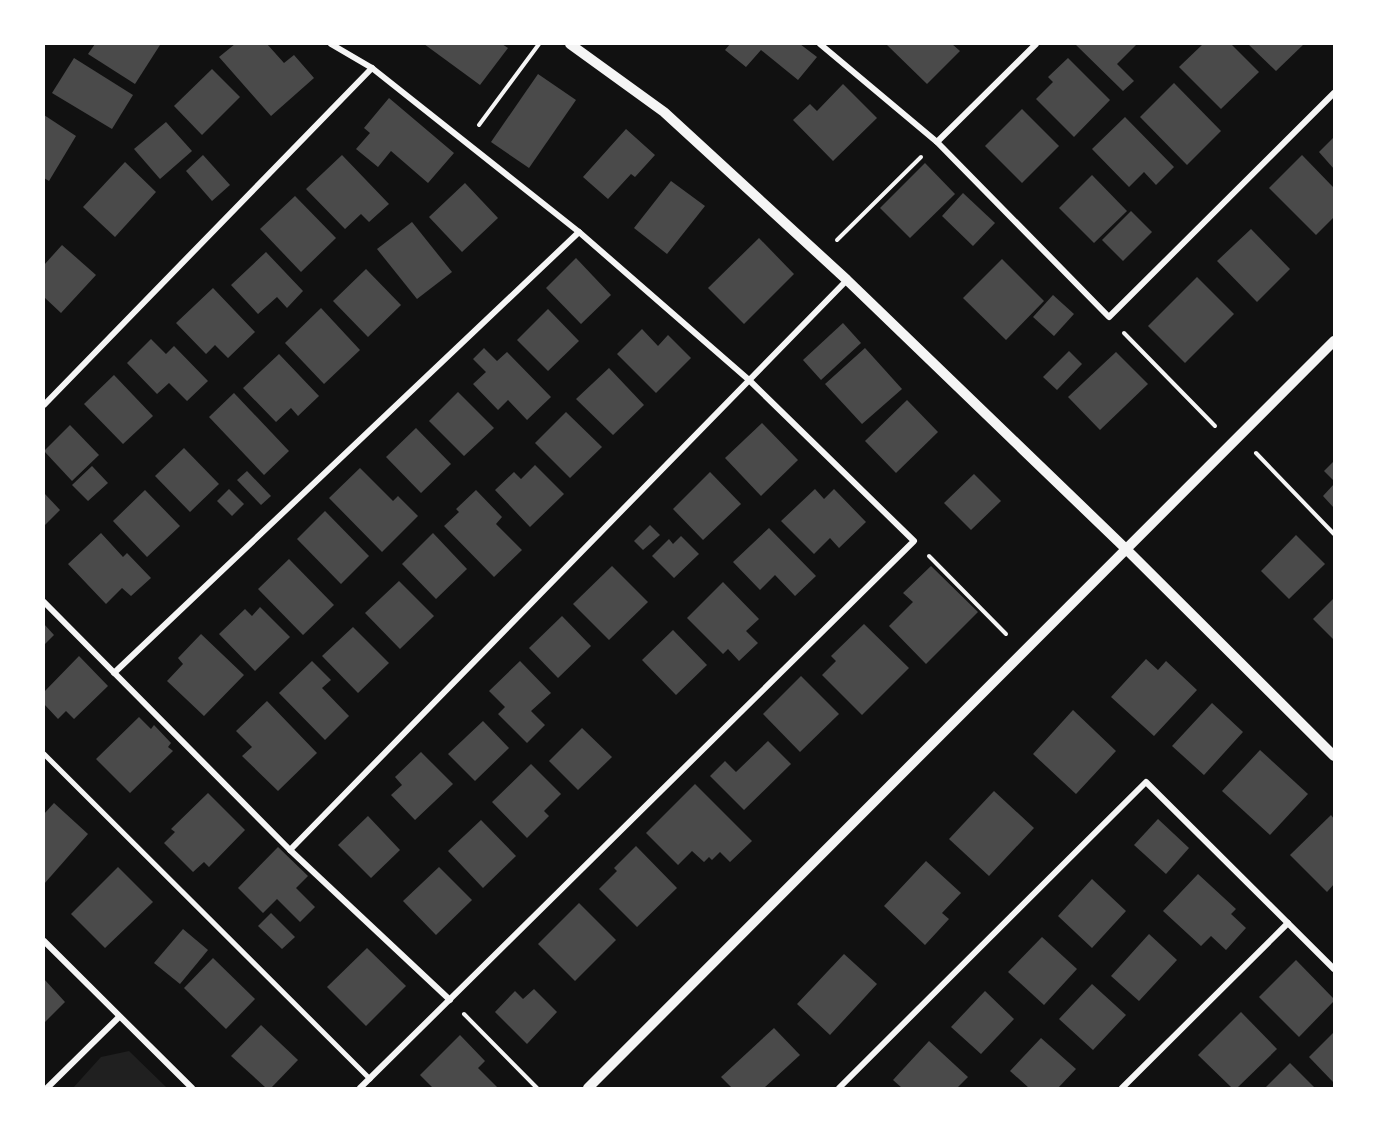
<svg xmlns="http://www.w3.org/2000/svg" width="1378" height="1132" font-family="Merriweather,serif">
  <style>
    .green { fill: #202020 }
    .building { fill: #4a4a4a }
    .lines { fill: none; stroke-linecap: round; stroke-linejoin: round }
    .path { stroke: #f5f5f5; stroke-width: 4 }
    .pedestrian { stroke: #f5f5f5; stroke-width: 5 }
    .minor { stroke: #f5f5f5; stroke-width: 6 }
    .tertiary { stroke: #f5f5f5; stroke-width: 10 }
  </style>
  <rect width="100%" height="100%" fill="#111"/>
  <polygon class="green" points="129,1051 167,1088 73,1088 101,1057"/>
  <g class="building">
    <polygon points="95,44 157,44 160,45 135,84 88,54"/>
    <polygon points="235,44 267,44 284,63 294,55 314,78 271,116 219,57"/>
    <polygon points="424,44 502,44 508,48 480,85"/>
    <polygon points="730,44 800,44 817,57 798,80 761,50 746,67 725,50"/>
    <polygon points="886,44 952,44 960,51 927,84"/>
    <polygon points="1075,44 1137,44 1117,64 1134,81 1123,91"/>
    <polygon points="1203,44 1231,44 1259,72 1221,109 1179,67"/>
    <polygon points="1248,44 1304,44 1276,71"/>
    <polygon points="74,58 133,95 112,129 52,93"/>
    <polygon points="1068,58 1110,100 1074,137 1036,99 1053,82 1048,77"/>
    <polygon points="212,69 240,97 202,135 174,106"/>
    <polygon points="538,74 576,100 529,168 491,142"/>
    <polygon points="1174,83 1221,131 1187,165 1140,117"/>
    <polygon points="843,84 877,118 833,161 793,120 810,104 817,111"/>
    <polygon points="389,98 454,153 428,183 391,151 378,167 356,149 370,133 364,128"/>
    <polygon points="1022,109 1059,146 1022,183 985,146"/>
    <polygon points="44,115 76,136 49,181 44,178"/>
    <polygon points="1125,117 1174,167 1156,185 1144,172 1129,187 1092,149"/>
    <polygon points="166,122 192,151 160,179 134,149"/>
    <polygon points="626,129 655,155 635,177 631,174 608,199 583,177"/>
    <polygon points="1334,137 1334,169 1319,152"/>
    <polygon points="203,155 230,185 212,201 186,171"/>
    <polygon points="342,155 389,204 369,222 361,214 345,229 306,189"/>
    <polygon points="1302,155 1334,188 1334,217 1316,235 1269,188"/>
    <polygon points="125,162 156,192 115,237 83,207"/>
    <polygon points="925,163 955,194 910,238 880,208"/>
    <polygon points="1092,175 1127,211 1094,243 1059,208"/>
    <polygon points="671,181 705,206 667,254 634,228"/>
    <polygon points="465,183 498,218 462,252 429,217"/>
    <polygon points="963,193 995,223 973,246 942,216"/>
    <polygon points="295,196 336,238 301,272 260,229"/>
    <polygon points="1131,211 1152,232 1123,261 1102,240"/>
    <polygon points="412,222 452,272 417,299 377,249"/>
    <polygon points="1251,229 1290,269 1257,302 1217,261"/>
    <polygon points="759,238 794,274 744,324 708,288"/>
    <polygon points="62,245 96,275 61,313 44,297 44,265"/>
    <polygon points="266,252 303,291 287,308 277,297 258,314 231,285"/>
    <polygon points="576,258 611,295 581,324 546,288"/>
    <polygon points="1002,259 1044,301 1006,340 963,298"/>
    <polygon points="366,269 401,305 368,337 333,301"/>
    <polygon points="1197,277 1234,314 1185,363 1148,326"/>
    <polygon points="213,288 255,332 228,358 215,345 206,354 176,323"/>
    <polygon points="1053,295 1074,314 1054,336 1033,317"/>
    <polygon points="321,308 360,350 324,384 285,343"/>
    <polygon points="548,309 579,341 548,371 517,340"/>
    <polygon points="843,323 861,343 821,380 803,360"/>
    <polygon points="642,329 658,346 668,335 691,358 656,393 617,354"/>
    <polygon points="151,339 166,354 174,346 208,381 187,401 169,383 157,394 127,363"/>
    <polygon points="484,348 497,361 507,352 551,397 527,420 508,400 498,410 473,384 486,372 473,359"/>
    <polygon points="865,348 902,389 862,424 825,384"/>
    <polygon points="1069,351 1082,364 1057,390 1043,377"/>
    <polygon points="1116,352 1148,384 1100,430 1068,397"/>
    <polygon points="279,354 319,396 298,416 291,408 276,422 243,388"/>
    <polygon points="609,368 644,405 613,435 576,399"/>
    <polygon points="114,375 153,416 123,444 84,404"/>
    <polygon points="458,392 494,428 464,456 429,421"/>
    <polygon points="234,393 289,451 264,475 209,417"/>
    <polygon points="907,400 938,432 896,473 865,441"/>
    <polygon points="566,412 602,447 570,478 535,443"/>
    <polygon points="762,423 798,460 761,496 725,458"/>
    <polygon points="70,425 99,455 72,481 44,451"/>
    <polygon points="416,428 451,464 421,493 386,457"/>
    <polygon points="184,448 219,484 190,512 155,476"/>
    <polygon points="1334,461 1334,481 1324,471"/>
    <polygon points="535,465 564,494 530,527 495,490 514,472 521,479"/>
    <polygon points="92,466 108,483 88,501 72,485"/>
    <polygon points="360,468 393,501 398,496 418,516 382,552 329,498"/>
    <polygon points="247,471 271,496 261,505 237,480"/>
    <polygon points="710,472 741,504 703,540 673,509"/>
    <polygon points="974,474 1001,501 971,530 944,503"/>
    <polygon points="1334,484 1334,508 1323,496"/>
    <polygon points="229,489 244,504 232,516 217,501"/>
    <polygon points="815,489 824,499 834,489 866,522 839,548 830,538 814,554 781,521"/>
    <polygon points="145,490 180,526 147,557 113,521"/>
    <polygon points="476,490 502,517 496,524 522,550 494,577 444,526 459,512 456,509"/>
    <polygon points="44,493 60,510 44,526"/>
    <polygon points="325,511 369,556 341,584 297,539"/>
    <polygon points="650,525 660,535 643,550 634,541"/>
    <polygon points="769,528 816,576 795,596 775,575 760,590 733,562"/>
    <polygon points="101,533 123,557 127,553 151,578 131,596 122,588 106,604 68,564"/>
    <polygon points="433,533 467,569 436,599 402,564"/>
    <polygon points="1296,535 1325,564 1289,599 1261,571"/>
    <polygon points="681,536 699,554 674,578 652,556 669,539 673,544"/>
    <polygon points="289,559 334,605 303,635 258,589"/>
    <polygon points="612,566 648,602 609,640 573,604"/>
    <polygon points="931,566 978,612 926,664 889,626 913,602 903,593"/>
    <polygon points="399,581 434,616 400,649 365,613"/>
    <polygon points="723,582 759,619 746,631 758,643 739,661 728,649 723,654 687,618"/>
    <polygon points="1334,598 1334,640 1313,619"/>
    <polygon points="260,607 290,637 255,671 219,634 245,609 252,616"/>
    <polygon points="562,616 591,646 558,678 529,648"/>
    <polygon points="44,624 54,635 44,645"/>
    <polygon points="864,624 909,668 862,715 822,675 836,661 831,656"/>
    <polygon points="353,627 389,663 358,693 322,656"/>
    <polygon points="673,630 707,665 676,695 642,660"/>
    <polygon points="201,634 244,675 204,716 167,681 183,664 178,658"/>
    <polygon points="79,656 108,686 74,719 66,711 58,719 44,704 44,692"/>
    <polygon points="1146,659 1158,670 1166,661 1197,690 1154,736 1111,697"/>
    <polygon points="312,661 331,680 322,688 349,716 325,740 279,693"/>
    <polygon points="520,661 551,693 531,711 545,725 527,743 498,714 505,707 489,691"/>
    <polygon points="801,676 839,714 800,752 763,714"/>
    <polygon points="267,701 317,753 278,791 242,756 252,747 236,731"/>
    <polygon points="1212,703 1243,732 1204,775 1172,746"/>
    <polygon points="1073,710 1116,751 1076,794 1033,754"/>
    <polygon points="139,717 151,729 154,725 171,743 168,747 173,751 130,793 96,759"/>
    <polygon points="483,721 509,748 475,781 448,754"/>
    <polygon points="582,728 612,757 578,790 549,761"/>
    <polygon points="768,741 791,764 744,810 710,776 725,761 736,772"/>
    <polygon points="1260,750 1308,794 1270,835 1222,791"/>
    <polygon points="421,752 453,784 415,820 391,795 402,785 395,777"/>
    <polygon points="531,764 561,794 544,811 549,816 527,838 492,802"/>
    <polygon points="695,784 752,841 730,862 720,852 712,860 709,857 704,862 692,851 678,865 646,833"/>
    <polygon points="994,791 1034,828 989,876 949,839"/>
    <polygon points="208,793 245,830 209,867 204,862 193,872 164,843 175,832 171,829"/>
    <polygon points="54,803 88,834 44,884 44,814"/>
    <polygon points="1331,815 1334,819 1334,884 1327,892 1290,855"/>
    <polygon points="368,816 400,850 371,878 338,845"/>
    <polygon points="1158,819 1189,848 1166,874 1134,845"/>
    <polygon points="481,820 516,856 483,888 448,851"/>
    <polygon points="636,846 677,888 637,927 599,889 617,871 614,868"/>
    <polygon points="278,847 308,876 296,888 315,907 300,922 277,899 263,913 238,888"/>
    <polygon points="926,861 961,893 942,913 949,919 925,945 884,906"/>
    <polygon points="118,867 153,902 105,948 71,914"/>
    <polygon points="439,867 472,900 436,935 403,901"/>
    <polygon points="1198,874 1236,909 1231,914 1246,928 1226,950 1211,936 1201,946 1163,911"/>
    <polygon points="1092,879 1126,911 1092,948 1058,916"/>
    <polygon points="579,903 616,940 575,981 538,944"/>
    <polygon points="271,913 295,937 282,949 258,926"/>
    <polygon points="183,929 208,950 180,984 154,963"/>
    <polygon points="1149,934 1177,960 1139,1001 1111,976"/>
    <polygon points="1042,937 1077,969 1044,1005 1008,972"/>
    <polygon points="367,948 406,986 366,1026 327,987"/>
    <polygon points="844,954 877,984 830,1035 797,1004"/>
    <polygon points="213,958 255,999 226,1029 184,988"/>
    <polygon points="1296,960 1334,999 1334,1001 1299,1037 1259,997"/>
    <polygon points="44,979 65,1002 44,1023"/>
    <polygon points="1092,984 1126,1015 1093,1050 1059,1019"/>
    <polygon points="534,989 557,1012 527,1044 495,1012 515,991 523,999"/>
    <polygon points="985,991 1014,1019 981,1054 951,1027"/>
    <polygon points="1241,1012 1277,1049 1237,1088 1232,1088 1198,1055"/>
    <polygon points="261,1025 298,1060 271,1088 266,1088 231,1056"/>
    <polygon points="774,1028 800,1055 764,1088 732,1088 721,1077"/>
    <polygon points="1334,1032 1334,1083 1309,1057"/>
    <polygon points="460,1035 485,1061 478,1068 498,1088 433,1088 420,1075"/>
    <polygon points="1041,1038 1076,1069 1058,1088 1029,1088 1010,1071"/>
    <polygon points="929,1041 968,1077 957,1088 902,1088 893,1080"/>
    <polygon points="1290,1063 1315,1088 1265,1088"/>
  </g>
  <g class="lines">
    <g class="path">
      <polyline points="479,125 539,44"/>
      <polyline points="837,240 921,157"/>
      <polyline points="1124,333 1215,426"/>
      <polyline points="1256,453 1334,534"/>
      <polyline points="929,556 1006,634"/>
      <polyline points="464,1014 537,1088"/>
    </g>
    <polyline class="pedestrian" points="44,754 370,1079"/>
    <g class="minor">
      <polyline points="331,44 372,68 579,232 749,380 914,541 360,1088"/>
      <polyline points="820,44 937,142 1109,317 1334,93"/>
      <polyline points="937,142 1036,44"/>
      <polyline points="44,405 372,68"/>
      <polyline points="44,602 290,850 450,1000"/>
      <polyline points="114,673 579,232"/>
      <polyline points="290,850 847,280"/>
      <polyline points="44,941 192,1088"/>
      <polyline points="47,1088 119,1017"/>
      <polyline points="839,1088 1146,782 1334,969"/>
      <polyline points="1122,1088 1288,923"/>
    </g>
    <g class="tertiary">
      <polyline points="570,44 664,112 847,280 1126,549 1334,756"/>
      <polyline points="588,1088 1334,341"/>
    </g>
  </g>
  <rect width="1378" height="1132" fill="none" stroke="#ffffff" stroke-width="90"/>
</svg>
